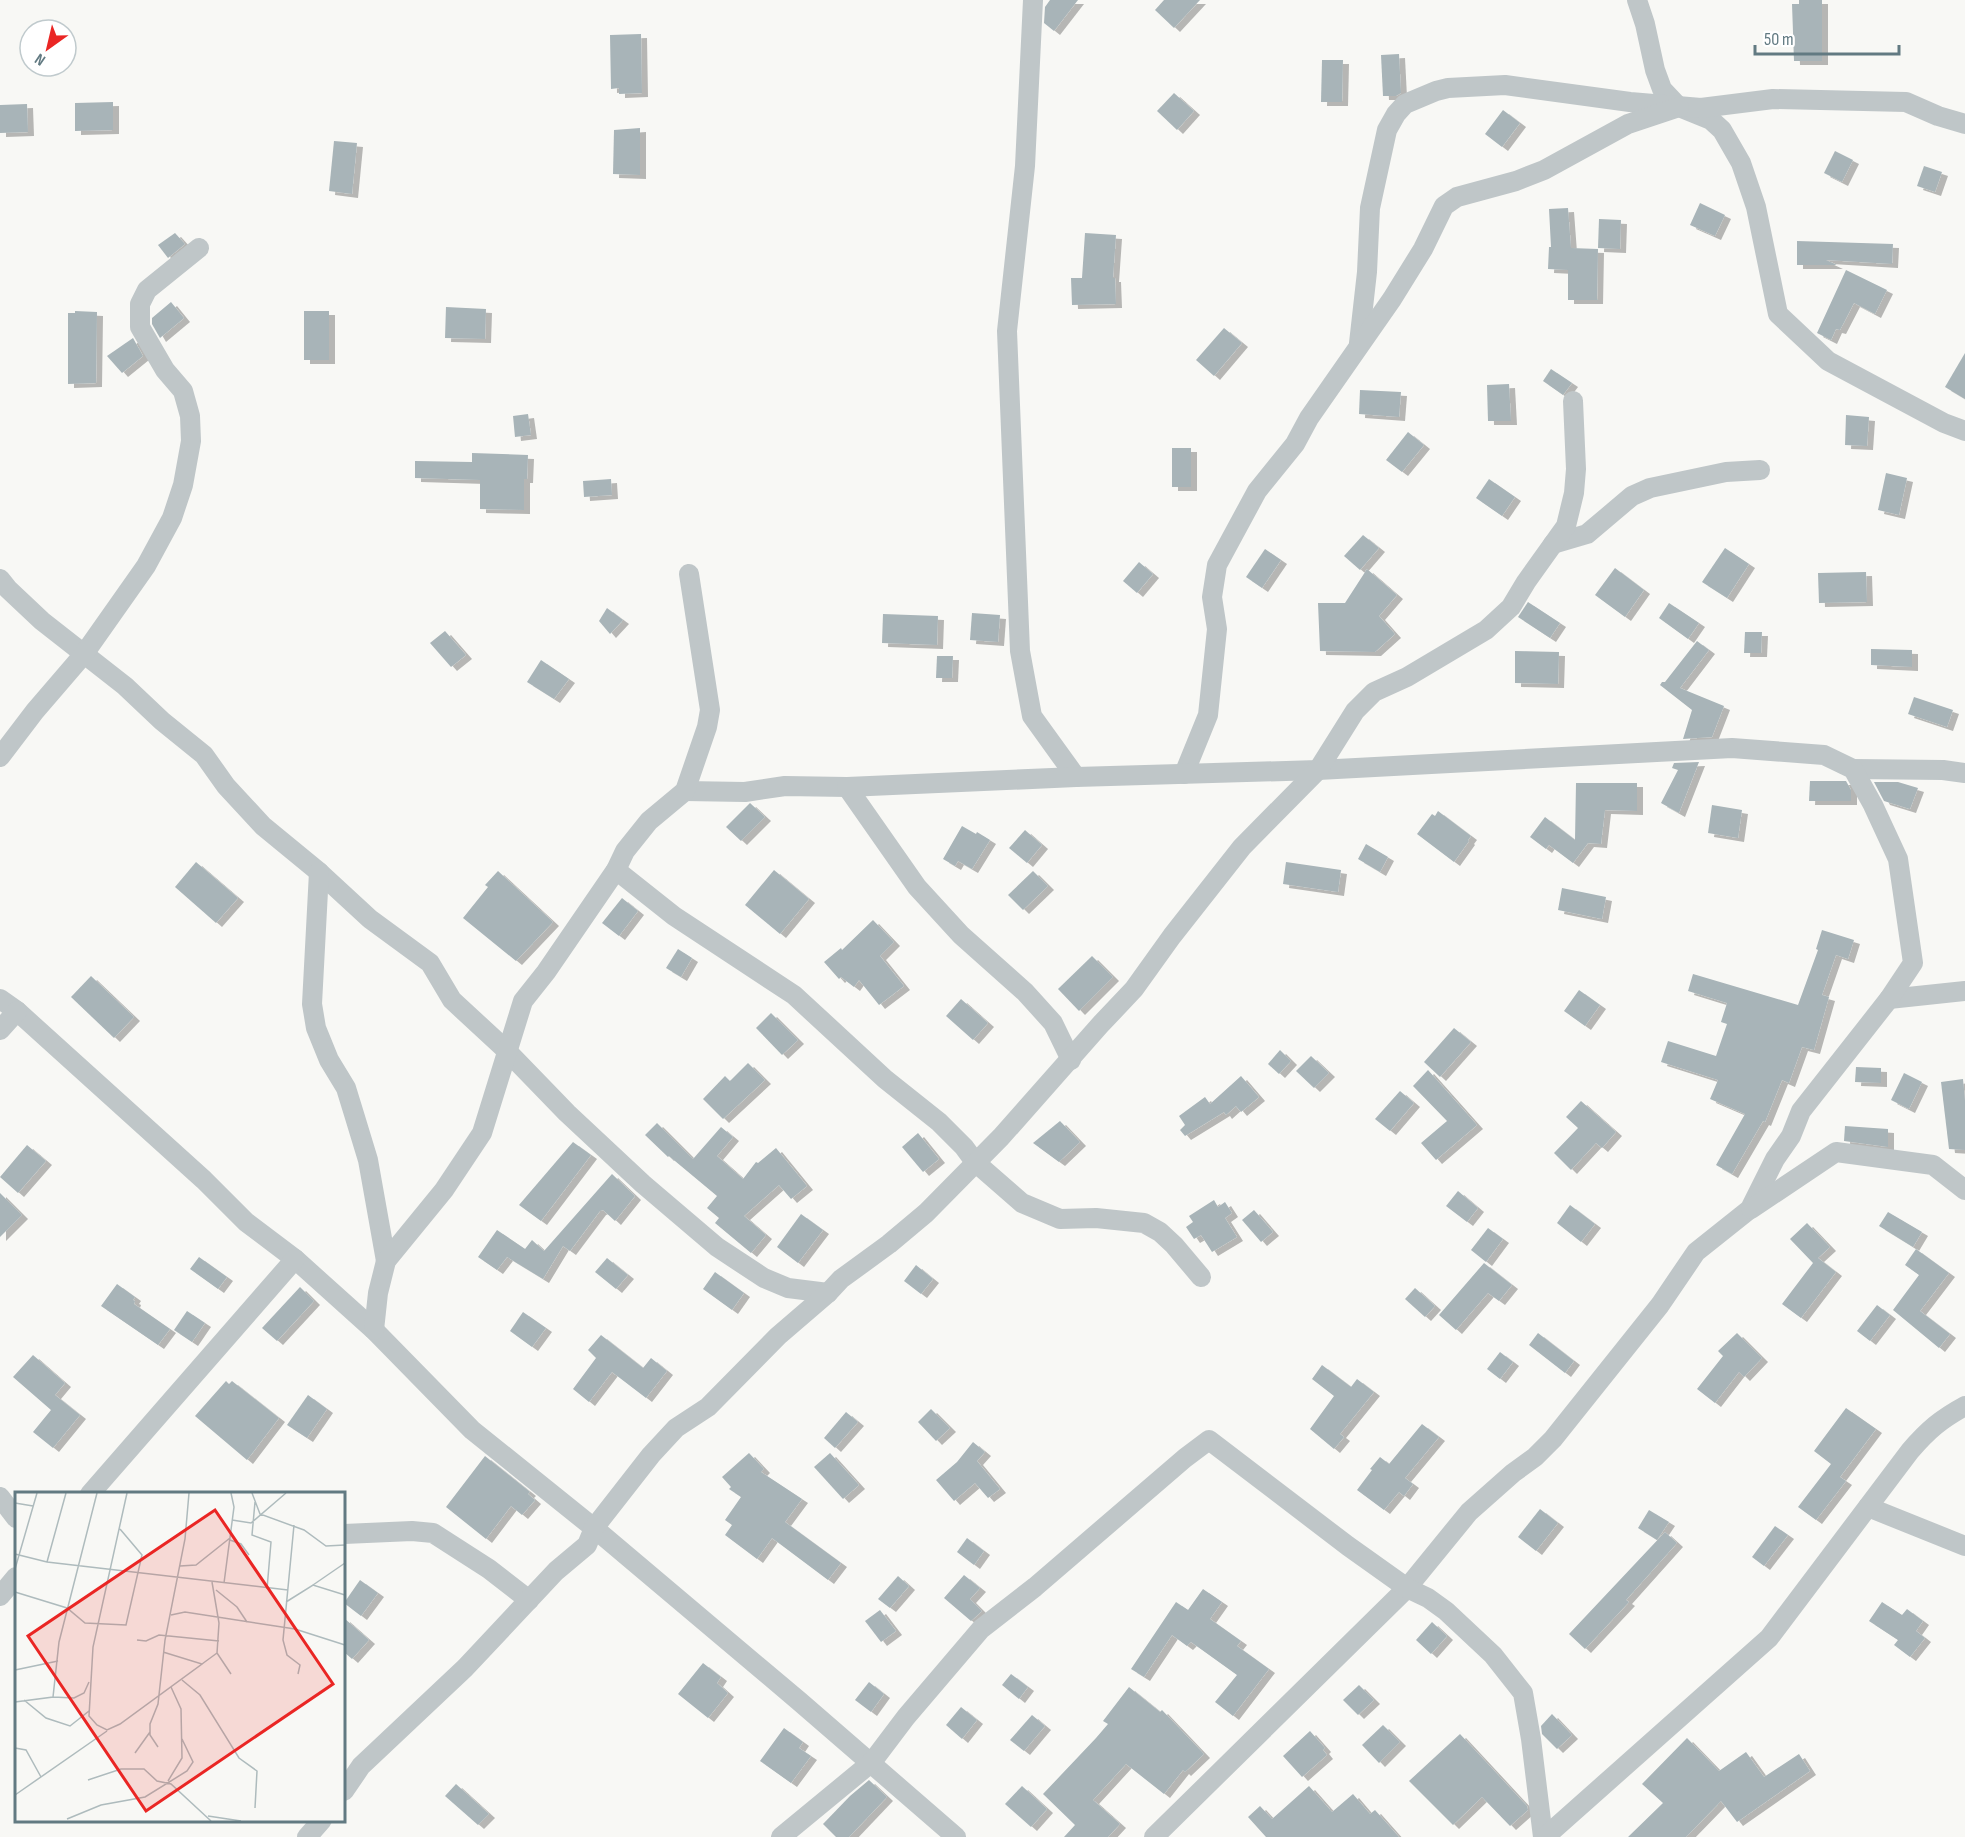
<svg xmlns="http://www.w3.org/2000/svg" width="1965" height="1837" font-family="'Sofia Sans Condensed',sans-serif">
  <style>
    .building { fill: #a8b4b8; filter: url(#shadow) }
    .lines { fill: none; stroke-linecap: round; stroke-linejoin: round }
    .street { stroke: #bfc6c8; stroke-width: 20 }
    .inset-road { fill: none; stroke: #aebbbd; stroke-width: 1.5 }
    .view { fill: #ea2624; fill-opacity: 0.15; stroke: #ea2624; stroke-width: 3 }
    .inset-edge { fill: none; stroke: #627a82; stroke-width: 3 }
  </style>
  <defs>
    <filter id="shadow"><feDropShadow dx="6" dy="4" stdDeviation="0" flood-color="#0004"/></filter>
  </defs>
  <rect width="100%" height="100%" fill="#f8f8f5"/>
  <g class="building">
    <polygon points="1050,0 1078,0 1054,31 1044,23 1045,7"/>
    <polygon points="1164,0 1200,0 1174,28 1155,10"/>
    <polygon points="1799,0 1822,0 1822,61 1794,61 1792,4 1799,4"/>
    <polygon points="641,34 642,93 619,94 619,88 611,89 610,35"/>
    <polygon points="1399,54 1401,93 1396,96 1383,96 1381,55"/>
    <polygon points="1322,60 1343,60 1342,102 1321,102"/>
    <polygon points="1174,93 1194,111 1177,130 1157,111"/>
    <polygon points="113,102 113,130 75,131 75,103"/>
    <polygon points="27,104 28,132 0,133 0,105"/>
    <polygon points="1503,110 1520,123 1502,147 1485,134"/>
    <polygon points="640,128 640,175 613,174 614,130"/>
    <polygon points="334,141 357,143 352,194 329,191"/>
    <polygon points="1835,151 1853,160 1842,182 1824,173"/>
    <polygon points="1924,166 1942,172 1935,192 1917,186"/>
    <polygon points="1700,203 1725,215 1715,236 1690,225"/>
    <polygon points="1568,208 1571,248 1598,249 1597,300 1568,300 1568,270 1548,269 1549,247 1551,247 1549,209"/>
    <polygon points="1599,219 1621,220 1620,249 1598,248"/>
    <polygon points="175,233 185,244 168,258 158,245"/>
    <polygon points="1085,233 1116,235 1113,278 1115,278 1116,304 1072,305 1071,278 1082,278"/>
    <polygon points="1797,241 1893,244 1892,264 1826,260 1837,265 1797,265"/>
    <polygon points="1846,270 1887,290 1875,314 1854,303 1840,330 1836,329 1831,340 1817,333"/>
    <polygon points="171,302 184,318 160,338 152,324 152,318"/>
    <polygon points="446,307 486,309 485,339 445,338"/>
    <polygon points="75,311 97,312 96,383 68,384 68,313 75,313"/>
    <rect x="304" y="311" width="25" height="49"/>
    <polygon points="1224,328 1242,343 1214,376 1196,360"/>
    <polygon points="133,338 143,356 122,373 107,356"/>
    <polygon points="1965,353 1965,399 1945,387"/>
    <polygon points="1551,369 1572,383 1563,395 1543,381"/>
    <polygon points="1509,384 1511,421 1488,421 1487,385"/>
    <polygon points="1360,390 1401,392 1399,417 1359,414"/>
    <polygon points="528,414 531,435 515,437 513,416"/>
    <polygon points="1846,415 1869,417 1867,446 1845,445"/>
    <polygon points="1408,432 1424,445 1402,472 1386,460"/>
    <rect x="1172" y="448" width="19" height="39"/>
    <polygon points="472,453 528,455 527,479 524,479 524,510 480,509 480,480 415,478 415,461 472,462"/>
    <polygon points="1886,473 1907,478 1899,515 1878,510"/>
    <polygon points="611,479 612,495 584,497 583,481"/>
    <polygon points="1489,479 1515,497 1502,516 1476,498"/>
    <polygon points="1363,535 1379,548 1360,570 1344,556"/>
    <polygon points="1725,548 1749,564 1727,598 1702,582"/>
    <polygon points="1265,549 1281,560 1262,588 1246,577"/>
    <polygon points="1139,562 1153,574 1137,593 1123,581"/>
    <polygon points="1615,568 1644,590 1625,617 1595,595"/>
    <polygon points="1367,569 1397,595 1379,616 1395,634 1375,652 1320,651 1318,603 1345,603"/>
    <polygon points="1866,572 1867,602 1819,603 1818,573"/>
    <polygon points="1528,602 1560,623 1550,638 1518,617"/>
    <polygon points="1669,603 1699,623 1688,639 1659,618"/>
    <polygon points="607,608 623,620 610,634 599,621"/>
    <polygon points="972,613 1000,615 998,642 970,640"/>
    <polygon points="883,614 938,616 937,645 882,643"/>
    <polygon points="445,631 466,655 451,667 430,643"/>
    <polygon points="1745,632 1762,632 1761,653 1744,653"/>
    <polygon points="1697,641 1709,650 1680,688 1724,706 1712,737 1683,739 1692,710 1660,685 1662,682 1665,682"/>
    <polygon points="1871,649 1912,650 1912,667 1871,665"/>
    <polygon points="1515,651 1559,652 1558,684 1515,683"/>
    <polygon points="937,656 953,656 952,678 936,678"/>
    <polygon points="541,660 569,679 554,699 527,682"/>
    <polygon points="1914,697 1953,710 1947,727 1908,714"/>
    <polygon points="1699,762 1679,813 1661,803 1678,770 1672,768 1674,763"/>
    <polygon points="1810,781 1846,781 1851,790 1851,801 1809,801"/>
    <polygon points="1874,782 1898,782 1918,788 1910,809 1884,801"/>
    <polygon points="1576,783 1637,783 1637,811 1605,810 1601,844 1588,843 1573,863 1549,845 1546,849 1530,837 1545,817 1575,840"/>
    <polygon points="750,803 765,817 741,841 726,827"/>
    <polygon points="1712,805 1742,810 1738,838 1708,833"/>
    <polygon points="1438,811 1471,836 1468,840 1469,841 1454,862 1417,834 1432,814 1435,816"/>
    <polygon points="962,826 976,834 977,832 990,840 972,869 958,861 955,866 943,859"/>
    <polygon points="1025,830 1042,845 1027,863 1009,848"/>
    <polygon points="1366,844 1388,857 1380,872 1358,859"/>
    <polygon points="196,862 238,898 216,923 175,887"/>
    <polygon points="1286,862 1341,870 1338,892 1283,884"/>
    <polygon points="774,870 809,899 780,934 745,905"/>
    <polygon points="498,871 553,922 516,961 463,918 488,887 485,885"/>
    <polygon points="1033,871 1048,886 1023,910 1008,895"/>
    <polygon points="1562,888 1606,897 1602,919 1558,910"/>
    <polygon points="622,898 638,911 619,936 602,923"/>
    <polygon points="873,920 894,942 880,956 904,986 879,1005 859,980 854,987 841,977 839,979 824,962 841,948 842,950"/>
    <polygon points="1822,930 1854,940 1848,959 1836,955 1822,995 1829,997 1814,1050 1802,1047 1789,1083 1782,1080 1765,1122 1763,1121 1732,1174 1716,1165 1745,1114 1710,1099 1718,1080 1661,1062 1668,1041 1716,1056 1727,1024 1721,1022 1727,1003 1688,991 1693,974 1798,1005 1818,950 1816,949"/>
    <polygon points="678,949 692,958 681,977 666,968"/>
    <polygon points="1092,956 1113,977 1079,1011 1058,989"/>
    <polygon points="91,976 134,1017 114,1038 71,997"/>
    <polygon points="1579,990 1600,1005 1585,1026 1564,1011"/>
    <polygon points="961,999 988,1023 973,1040 946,1016"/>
    <polygon points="771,1013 798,1040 782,1055 756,1028"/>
    <polygon points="1454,1028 1471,1042 1440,1077 1424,1062"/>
    <polygon points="1280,1050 1291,1061 1279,1074 1268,1064"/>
    <polygon points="1311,1056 1329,1073 1314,1088 1296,1071"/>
    <polygon points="748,1063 765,1080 723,1119 703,1099 725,1076 730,1081"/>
    <polygon points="1856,1067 1881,1068 1881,1083 1855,1082"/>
    <polygon points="1428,1070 1477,1125 1436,1160 1421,1143 1447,1121 1413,1086"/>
    <polygon points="1904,1073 1922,1082 1909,1109 1891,1100"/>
    <polygon points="1241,1076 1259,1097 1241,1112 1236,1106 1226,1115 1224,1112 1185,1136 1180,1130 1185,1125 1179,1116 1205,1097 1210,1104"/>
    <polygon points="1963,1079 1965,1101 1965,1150 1949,1149 1941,1082"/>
    <polygon points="1400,1091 1414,1103 1390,1131 1375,1119"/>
    <polygon points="1581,1101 1616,1132 1602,1148 1596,1143 1571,1170 1554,1153 1578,1128 1566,1117"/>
    <polygon points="1060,1121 1080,1142 1059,1162 1033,1143"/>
    <polygon points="657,1123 693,1159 721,1127 733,1137 717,1156 743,1179 756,1162 758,1163 776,1148 807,1186 791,1199 779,1185 744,1216 766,1235 751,1253 715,1223 719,1218 707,1208 717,1196 669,1156 668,1157 645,1135"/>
    <polygon points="1845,1126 1888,1129 1888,1147 1844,1141"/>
    <polygon points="918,1133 939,1159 923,1172 902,1147"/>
    <polygon points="573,1142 591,1155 541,1221 519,1205"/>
    <polygon points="27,1145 46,1161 18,1193 0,1177"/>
    <polygon points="612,1174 635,1196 615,1221 603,1210 600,1211 570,1251 563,1246 543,1279 507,1257 497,1270 478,1257 497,1230 525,1249 532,1240 544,1251"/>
    <polygon points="1458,1191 1478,1208 1467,1222 1446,1206"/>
    <polygon points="0,1193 22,1215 0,1237"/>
    <polygon points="1214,1200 1218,1207 1225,1202 1232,1213 1225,1218 1237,1237 1212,1252 1201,1235 1194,1239 1186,1227 1193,1222 1189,1216"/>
    <polygon points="1570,1205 1595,1224 1581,1242 1557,1223"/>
    <polygon points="1254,1210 1273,1232 1261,1242 1242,1220"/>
    <polygon points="1888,1212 1922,1232 1913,1247 1879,1226"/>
    <polygon points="801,1214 823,1230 798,1263 777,1247"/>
    <polygon points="1807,1223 1830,1247 1818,1258 1836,1272 1801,1318 1782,1304 1813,1263 1790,1239"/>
    <polygon points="1488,1228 1503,1239 1486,1262 1471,1250"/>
    <polygon points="1916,1249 1949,1273 1920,1311 1950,1334 1939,1348 1893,1310 1919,1275 1905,1265"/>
    <polygon points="199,1257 227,1277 218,1289 190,1269"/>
    <polygon points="607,1258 628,1275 616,1289 595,1272"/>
    <polygon points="1484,1263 1512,1285 1499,1301 1488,1293 1456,1330 1439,1315"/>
    <polygon points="916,1265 933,1279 921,1294 904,1281"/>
    <polygon points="715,1272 744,1293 732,1310 703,1289"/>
    <polygon points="117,1284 135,1297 133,1300 135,1301 134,1304 170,1329 158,1345 101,1306"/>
    <polygon points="300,1287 314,1301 277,1341 262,1328"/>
    <polygon points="1415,1288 1435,1306 1425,1317 1405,1299"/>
    <polygon points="1877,1305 1890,1315 1870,1341 1857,1331"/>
    <polygon points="187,1311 205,1323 192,1342 174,1330"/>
    <polygon points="523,1312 546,1328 532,1347 510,1331"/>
    <polygon points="1538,1333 1574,1361 1565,1373 1529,1345"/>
    <polygon points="1737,1333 1762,1358 1744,1377 1739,1372 1715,1403 1697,1389 1723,1356 1718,1351"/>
    <polygon points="601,1335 643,1368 651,1358 667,1371 646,1398 612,1372 589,1402 573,1389 596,1358 588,1350"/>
    <polygon points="1500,1352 1513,1362 1500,1379 1487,1369"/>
    <polygon points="33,1355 65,1383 55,1395 80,1415 53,1448 33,1432 51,1410 13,1377"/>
    <polygon points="1322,1365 1351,1387 1357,1379 1374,1392 1340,1434 1344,1437 1334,1449 1310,1429 1334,1396 1312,1379"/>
    <polygon points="226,1381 229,1384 232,1381 279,1418 247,1460 195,1416"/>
    <polygon points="308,1395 327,1409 307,1438 287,1425"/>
    <polygon points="1846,1408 1876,1429 1840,1477 1846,1481 1816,1520 1798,1507 1831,1464 1814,1451"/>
    <polygon points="931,1409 950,1428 936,1441 918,1422"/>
    <polygon points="846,1412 858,1422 835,1448 824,1438"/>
    <polygon points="1422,1424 1439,1437 1405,1478 1413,1484 1404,1496 1399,1492 1384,1510 1357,1490 1372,1470 1370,1469 1380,1457 1389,1464"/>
    <polygon points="973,1442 985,1452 977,1461 1000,1489 988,1498 975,1483 954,1501 936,1480 957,1462"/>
    <polygon points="749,1453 764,1469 761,1472 802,1499 785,1522 841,1563 828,1580 772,1538 757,1559 725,1535 732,1525 725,1520 741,1497 729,1489 731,1487 722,1477"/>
    <polygon points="830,1453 859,1485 843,1499 814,1467"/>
    <polygon points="485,1456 530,1492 528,1494 535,1500 522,1515 511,1506 486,1539 446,1507"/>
    <polygon points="1540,1509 1558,1523 1536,1551 1518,1537"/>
    <polygon points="1649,1510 1669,1522 1657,1540 1638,1528"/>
    <polygon points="1775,1526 1788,1535 1764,1566 1752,1557"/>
    <polygon points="1665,1532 1677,1543 1626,1600 1629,1602 1585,1649 1569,1634"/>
    <polygon points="967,1538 984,1551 974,1565 957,1552"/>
    <polygon points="964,1575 980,1588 970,1599 982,1611 971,1621 944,1598"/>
    <polygon points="898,1576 909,1586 890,1608 878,1599"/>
    <polygon points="360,1580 378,1593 361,1616 344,1603"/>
    <polygon points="1203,1589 1222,1602 1210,1619 1241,1641 1237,1646 1269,1669 1233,1716 1215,1702 1237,1675 1191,1642 1187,1646 1172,1635 1144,1677 1131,1669 1176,1602 1188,1610"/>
    <polygon points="1882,1602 1902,1615 1907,1609 1923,1621 1916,1631 1925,1638 1910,1657 1894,1645 1898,1640 1869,1621"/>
    <polygon points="880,1610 896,1631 881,1642 865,1621"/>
    <polygon points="344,1618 369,1640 352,1659 344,1652"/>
    <polygon points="1432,1622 1447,1636 1431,1654 1416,1640"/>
    <polygon points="703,1663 721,1677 717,1683 728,1693 708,1718 678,1694"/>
    <polygon points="1011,1674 1028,1687 1019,1699 1002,1685"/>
    <polygon points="869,1682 884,1694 871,1712 855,1700"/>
    <polygon points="1359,1685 1374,1700 1358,1715 1343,1700"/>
    <polygon points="1129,1687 1160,1712 1162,1710 1204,1754 1185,1772 1183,1770 1164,1794 1126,1764 1093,1800 1120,1824 1108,1837 1064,1837 1075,1825 1043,1794 1096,1738 1108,1724 1103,1721"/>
    <polygon points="961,1707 977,1720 962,1739 946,1725"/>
    <polygon points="1552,1714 1572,1735 1557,1749 1542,1734 1541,1726"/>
    <polygon points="1032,1715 1045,1726 1024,1751 1010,1740"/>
    <polygon points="1383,1725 1400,1742 1379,1763 1362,1745"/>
    <polygon points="784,1728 803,1742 799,1748 811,1756 791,1783 760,1761"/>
    <polygon points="1310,1731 1325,1748 1323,1750 1327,1755 1302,1777 1283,1756"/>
    <polygon points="1460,1734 1527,1806 1528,1810 1510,1826 1482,1797 1453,1825 1409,1781"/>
    <polygon points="1687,1738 1719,1771 1746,1752 1764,1777 1799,1754 1810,1771 1737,1822 1721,1801 1686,1837 1628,1837 1663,1803 1642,1784"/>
    <polygon points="869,1780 887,1797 849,1837 836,1837 823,1824 850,1796"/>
    <polygon points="456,1784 489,1814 478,1825 445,1796"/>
    <polygon points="1022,1786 1047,1809 1031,1827 1005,1804"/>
    <polygon points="1309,1786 1332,1812 1353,1794 1370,1814 1375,1810 1399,1837 1266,1837 1248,1817 1260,1806 1272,1819"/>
  </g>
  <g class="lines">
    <g class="street">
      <polyline points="1033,0 1025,166 1007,331 1020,651 1032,716 1076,777"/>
      <polyline points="1637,0 1645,24 1655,70 1662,89 1679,107 1711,120 1722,130 1741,163 1756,207 1778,314 1828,361 1944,423 1965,431"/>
      <polyline points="1359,343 1367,272 1370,208 1387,130 1396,114 1405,104 1436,91 1448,88 1505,85 1630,102 1701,108 1773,99 1906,102 1938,116 1965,124"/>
      <polyline points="1553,544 1587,534 1632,496 1650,488 1726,472 1760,470"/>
      <polyline points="0,579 8,589 42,621 125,686 162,721 204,755 226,786 263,826 319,872 370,919 430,963 452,1000 506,1050 567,1113 643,1184 717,1247 764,1278 788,1288 828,1293"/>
      <polyline points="0,757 35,711 84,654 146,566 172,518 183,485 191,441 190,416 183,391 165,370 140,327 140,304 147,290 199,248"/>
      <polyline points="1853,769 1943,770 1965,773"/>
      <polyline points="1184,774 1208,715 1217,629 1212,597 1217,565 1257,491 1295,444 1309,418 1392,299 1423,249 1444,206 1457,197 1516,181 1544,170 1628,124 1679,107"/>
      <polyline points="685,791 745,792 785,786 847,787"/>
      <polyline points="616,870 674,916 794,995 885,1079 939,1122 964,1147 975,1162 1022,1203 1060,1219 1096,1218 1144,1223 1160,1232 1174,1245 1201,1277"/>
      <polyline points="319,872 312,1004 316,1028 329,1060 346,1088 354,1114 368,1160 386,1261"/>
      <polyline points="0,999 17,1011 204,1180 246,1222 295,1259 374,1330 472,1430 594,1528 799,1701 956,1837"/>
      <polyline points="1889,999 1965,991"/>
      <polyline points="0,1030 17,1011"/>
      <polyline points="1071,1060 1053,1023 1025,992 961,935 917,887 847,787 1076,777 1318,770 1732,748 1824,755 1853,769 1873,805 1898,859 1913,963 1889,999 1801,1111 1791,1136 1775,1159 1750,1209 1696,1252 1660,1305 1553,1439 1535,1457 1513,1473 1469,1512 1407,1588 1154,1837"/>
      <polyline points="1751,1209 1836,1152 1933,1165 1965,1190"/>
      <polyline points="374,1330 378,1293 386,1261 444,1190 482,1133 523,1001 546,972 616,870 625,851 649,821 685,791 707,727 710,710 689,574"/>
      <polyline points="90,1494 295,1259"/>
      <polyline points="0,1497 16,1518"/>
      <polyline points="1868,1507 1965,1546"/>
      <polyline points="344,1534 412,1531 433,1533 489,1569 529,1600"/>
      <polyline points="0,1596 16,1577"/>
      <polyline points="344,1791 361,1766 465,1668 556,1571 587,1545 594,1528 651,1455 676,1428 708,1407 778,1336 828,1293 841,1279 889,1244 926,1213 1001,1137 1100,1025 1134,989 1172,936 1242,847 1318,770 1355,711 1374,692 1407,677 1486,630 1511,607 1526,582 1566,526 1574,493 1576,469 1573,401"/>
      <polyline points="307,1837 322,1820"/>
      <polyline points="781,1837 872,1762 906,1717 981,1629 1035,1587 1185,1458 1209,1440 1348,1546 1407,1588 1428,1598 1446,1611 1493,1655 1523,1693 1531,1739 1543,1837"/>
      <path d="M 1545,1837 L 1769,1638 L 1910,1451 C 1928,1430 1941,1419 1965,1406"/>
    </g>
  </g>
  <g transform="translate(15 1492)">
    <rect width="330" height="330" fill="#f8f8f5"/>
    <path class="inset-road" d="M 112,1 L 78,155 L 74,224 L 82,233 L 92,238 L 105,232 L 187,172 L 148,160M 237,1 L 245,22 L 289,38 L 311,54 L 330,53M 240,10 L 237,43 L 256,50 L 252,97M 0,11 L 18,14M 217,28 L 236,31 L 271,1M 279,33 L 268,148 L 272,163 L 285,173 L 283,182M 215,48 L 226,52 L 234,63M 0,62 L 32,70 L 273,98M 32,70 L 51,1M 165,74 L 181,73 L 215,46M 0,77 L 22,1M 197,90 L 204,131 L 202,161 L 216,182M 209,91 L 219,15 L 216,1M 298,93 L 330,71M 201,98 L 222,115 L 232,130M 0,100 L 52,116 L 70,131 L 111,133 L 127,63 L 105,37M 271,110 L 298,93 L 330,103M 156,123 L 170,120 L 280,137 L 330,153M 122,148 L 131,149 L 144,143 L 204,149M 187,172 L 202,161M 0,178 L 43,169M 167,188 L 185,203 L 224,266 L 242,279 L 240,316M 38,205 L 59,206 L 69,201 L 74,190M 9,208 L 31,226 L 55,234 L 74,219M 0,210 L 38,205 L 44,150 L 82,1M 143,255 L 135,243 L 135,232 L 143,212 L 150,148 L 170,47 L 174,1M 0,256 L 11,258 L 26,285M 120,261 L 135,240M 73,288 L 106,277 L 129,277 L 142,289 L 156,292 L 196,329M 153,289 L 167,266 L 166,217 L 156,195M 0,303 L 92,239M 193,324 L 226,329M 52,327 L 86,313 L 130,305 L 172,279 L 178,270 L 167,247"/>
    <path class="view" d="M 200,18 L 318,192 L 131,319 L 13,144 Z"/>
    <rect width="330" height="330" class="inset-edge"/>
  </g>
  <g transform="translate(48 48) rotate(214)"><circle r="28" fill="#ffffff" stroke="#c0cacd" stroke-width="1.5"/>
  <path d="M0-4.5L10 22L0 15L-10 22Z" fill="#ea2624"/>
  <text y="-9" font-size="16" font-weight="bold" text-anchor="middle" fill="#627a82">N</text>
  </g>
  <path d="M1755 45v9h144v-9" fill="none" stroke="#627a82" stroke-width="3"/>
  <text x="1764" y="45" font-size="18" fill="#627a82" stroke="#ffffff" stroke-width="4.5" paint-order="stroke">50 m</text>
</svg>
